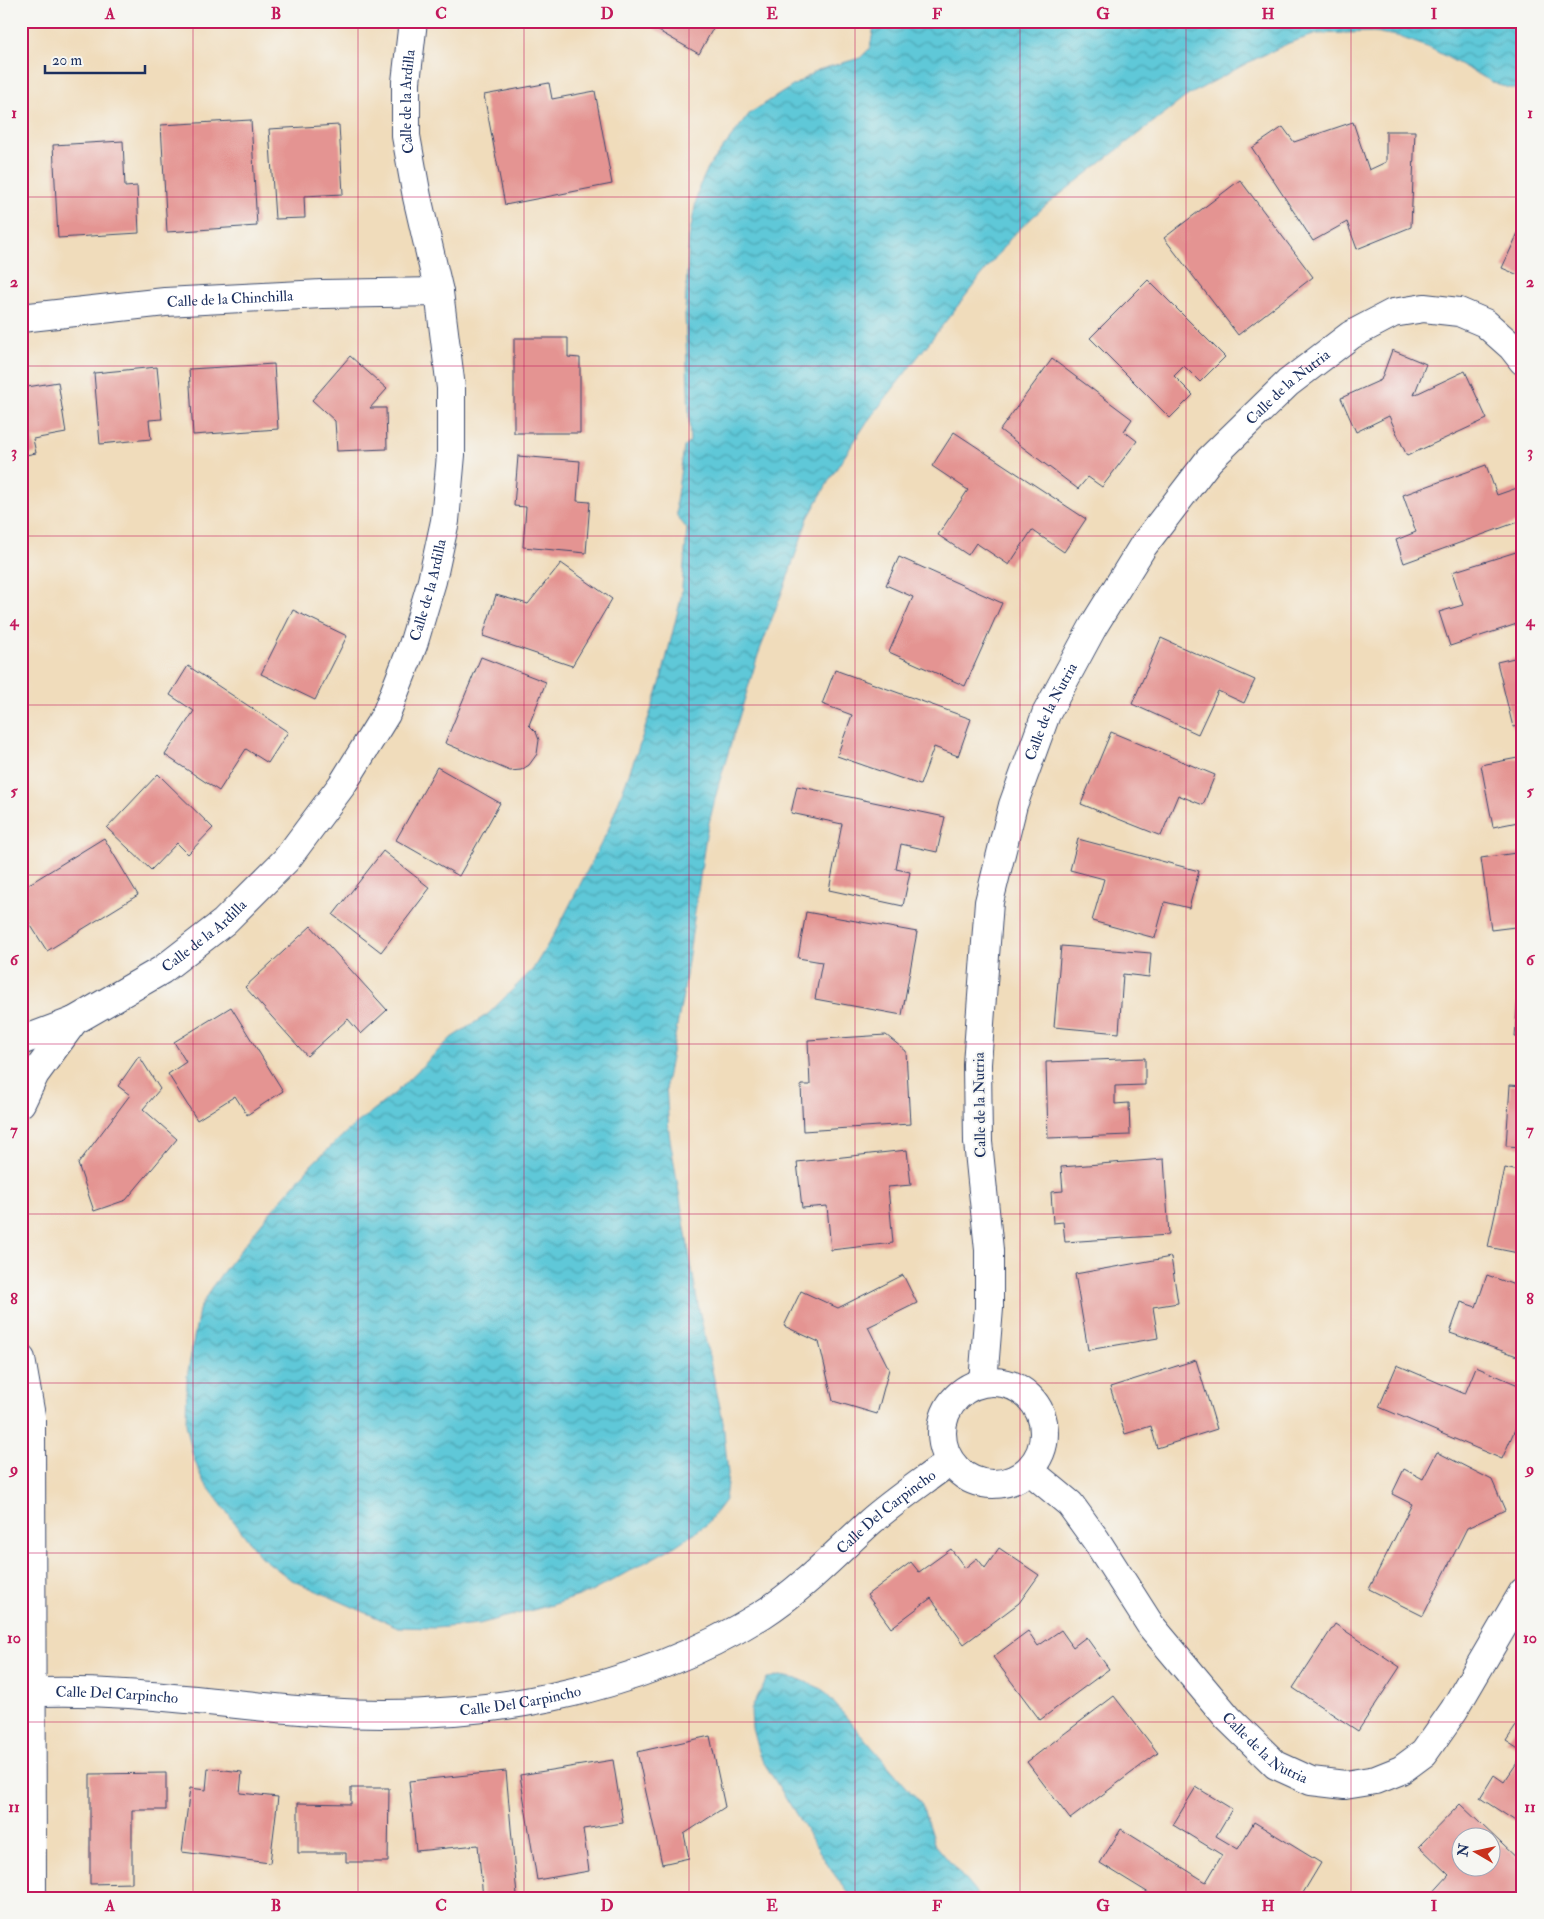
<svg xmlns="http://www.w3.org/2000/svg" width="1544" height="1919" font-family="'IM FELL Double Pica',serif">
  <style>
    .water { fill: url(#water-waves); stroke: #3c7c9b }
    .building { fill: #e49492; fill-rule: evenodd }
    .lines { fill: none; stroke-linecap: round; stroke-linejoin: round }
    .minor-casing { stroke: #3b496c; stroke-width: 30 }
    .minor { stroke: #fff; stroke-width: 28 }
    .grid { fill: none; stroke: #c2185b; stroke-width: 1; stroke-opacity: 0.55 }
    .labels { text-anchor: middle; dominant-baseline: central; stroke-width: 4; stroke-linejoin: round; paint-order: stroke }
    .street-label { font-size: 15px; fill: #1b2f5e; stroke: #f6f6f2 }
    .neatline { fill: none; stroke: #c2185b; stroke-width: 2 }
    .grid-label { font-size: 16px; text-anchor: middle; font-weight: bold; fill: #c2185b }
  </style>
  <defs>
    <pattern id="water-waves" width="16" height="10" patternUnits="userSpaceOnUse" patternTransform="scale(1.25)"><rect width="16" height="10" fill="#5ec8d8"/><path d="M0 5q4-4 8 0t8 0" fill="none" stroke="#4da3b2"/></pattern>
  </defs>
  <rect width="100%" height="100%" fill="#f6f6f2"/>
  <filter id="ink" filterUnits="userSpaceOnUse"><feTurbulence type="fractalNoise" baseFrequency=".02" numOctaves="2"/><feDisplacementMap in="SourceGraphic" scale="10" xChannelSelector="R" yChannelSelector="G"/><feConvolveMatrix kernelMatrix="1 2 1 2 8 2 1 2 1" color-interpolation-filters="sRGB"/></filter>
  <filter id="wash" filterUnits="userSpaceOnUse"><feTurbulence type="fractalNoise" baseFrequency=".0096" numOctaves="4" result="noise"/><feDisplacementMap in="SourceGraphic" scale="20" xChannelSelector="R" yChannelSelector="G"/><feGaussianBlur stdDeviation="1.12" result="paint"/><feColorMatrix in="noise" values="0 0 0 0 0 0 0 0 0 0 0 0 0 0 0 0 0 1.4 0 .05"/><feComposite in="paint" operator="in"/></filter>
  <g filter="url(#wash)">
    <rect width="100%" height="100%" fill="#f0dcbb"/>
    <g class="water">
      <polygon points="875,21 1523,21 1523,91 1498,85 1430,48 1397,36 1373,32 1317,34 1289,43 1249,62 1187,96 1045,206 1013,235 867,422 831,477 808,518 786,582 758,655 719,783 706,835 684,989 666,1084 669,1133 698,1305 723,1421 728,1474 725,1500 706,1525 675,1546 591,1592 552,1605 479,1624 435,1628 398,1627 290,1579 260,1556 202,1479 193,1456 186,1424 187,1377 199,1310 211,1288 229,1264 268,1215 313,1163 352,1127 394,1094 451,1038 488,1014 533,969 559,926 608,830 637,752 660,684 681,598 687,529 677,516 676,502 684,447 690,441 685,313 689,237 699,187 709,166 750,113 818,70 860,58 870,48"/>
      <polygon points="780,1676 799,1679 822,1689 922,1805 934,1843 980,1898 852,1898 831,1870 759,1755 752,1728 751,1710 767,1678"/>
    </g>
    <g id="blocks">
      <g class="building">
        <polygon points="641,21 717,21 699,54"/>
        <polygon points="549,83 552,99 595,91 612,184 505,205 484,95"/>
        <polygon points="251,120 257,226 167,232 161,125"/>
        <polygon points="1353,122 1369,170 1386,162 1386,131 1415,131 1411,227 1357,249 1347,222 1313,241 1252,148 1283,127 1294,142"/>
        <polygon points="339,125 343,194 304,196 305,218 275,219 269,129"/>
        <polygon points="123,141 125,187 137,186 139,233 58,238 53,145"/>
        <polygon points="1240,180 1313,277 1238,335 1164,238"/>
        <polygon points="21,220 26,242 21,243"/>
        <polygon points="1523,222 1523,277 1502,268"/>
        <polygon points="1148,280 1225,357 1200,382 1184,366 1174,376 1193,395 1170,418 1090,338"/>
        <polygon points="514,338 568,338 568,357 580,358 580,433 514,433"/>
        <polygon points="1392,350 1426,364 1414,395 1465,371 1487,419 1407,456 1389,416 1356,432 1341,398 1381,380"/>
        <polygon points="350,356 387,389 370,408 386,408 387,449 337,451 335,421 312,400"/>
        <polygon points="1052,359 1132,419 1124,431 1137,441 1102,487 1088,477 1078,489 1000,430"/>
        <polygon points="274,364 278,429 193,435 189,369"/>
        <polygon points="157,367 162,419 149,420 151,439 100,444 94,373"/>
        <polygon points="58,382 66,433 33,439 36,453 21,456 21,388"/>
        <polygon points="954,432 1086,519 1064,552 1032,530 1009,565 976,543 968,555 938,535 968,490 932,466"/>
        <polygon points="518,456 580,461 577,501 590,502 586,553 523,547 526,507 514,506"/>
        <polygon points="1486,465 1497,495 1517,488 1523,504 1523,520 1404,563 1396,540 1416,532 1403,495"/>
        <polygon points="1516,552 1521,567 1523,567 1523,622 1450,646 1439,612 1463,605 1452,572"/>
        <polygon points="899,557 1002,603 965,686 889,652 913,597 886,585"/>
        <polygon points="561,563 612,599 572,666 483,636 496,595 528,604"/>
        <polygon points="293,610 347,636 315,700 261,674"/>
        <polygon points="1161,638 1255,680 1244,703 1218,691 1198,734 1132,704"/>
        <polygon points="1523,656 1523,725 1513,727 1497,662"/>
        <polygon points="481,657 546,682 529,725 536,732 539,740 537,754 529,765 521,770 510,771 445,743"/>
        <polygon points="188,666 288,732 268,763 246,749 219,791 165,755 194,711 170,695"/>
        <polygon points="835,670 971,719 958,756 934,747 920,785 837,756 852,715 822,704"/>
        <polygon points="1111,732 1215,775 1203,805 1178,795 1161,836 1081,804"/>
        <polygon points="1523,757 1523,821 1493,827 1481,765"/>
        <polygon points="437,767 500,803 459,876 396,840"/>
        <polygon points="158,774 213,828 188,854 177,843 151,870 107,828"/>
        <polygon points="797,786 945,817 937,852 901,844 896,869 910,872 903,906 829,890 842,824 791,813"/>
        <polygon points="104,838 138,895 47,951 21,910 21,889"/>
        <polygon points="1078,839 1199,871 1189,908 1165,902 1155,938 1092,921 1104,879 1070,870"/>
        <polygon points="383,851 430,888 381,952 333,915"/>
        <polygon points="1523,852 1523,926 1491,930 1481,858"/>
        <polygon points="806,912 917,932 902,1015 815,999 822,962 798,958"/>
        <polygon points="311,926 387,1010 361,1034 348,1019 307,1056 245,987"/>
        <polygon points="1061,946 1151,953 1149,977 1123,974 1119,1033 1054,1027"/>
        <polygon points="1521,959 1523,960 1523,1037 1515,1037"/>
        <polygon points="231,1007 283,1091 247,1115 235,1096 197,1120 168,1074 186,1062 174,1042"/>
        <polygon points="886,1035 906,1051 910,1124 803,1131 801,1085 810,1085 808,1040"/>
        <polygon points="139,1056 160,1089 143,1109 177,1139 126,1200 94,1211 78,1164 130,1095 118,1086"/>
        <polygon points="1145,1058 1145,1085 1115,1086 1115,1104 1129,1103 1130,1135 1048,1138 1046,1062"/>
        <polygon points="1510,1085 1523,1086 1523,1147 1506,1146"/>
        <polygon points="907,1150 911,1185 888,1187 893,1243 831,1250 827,1206 802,1208 797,1162"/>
        <polygon points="1164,1159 1169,1235 1065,1242 1063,1222 1053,1223 1051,1192 1063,1191 1061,1167"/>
        <polygon points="1505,1168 1523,1172 1523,1254 1488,1247"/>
        <polygon points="1171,1257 1178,1303 1153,1307 1158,1338 1088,1350 1075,1274"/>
        <polygon points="903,1275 917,1303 868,1327 889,1369 877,1414 833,1401 819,1342 784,1326 801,1291 838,1308"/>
        <polygon points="1487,1275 1523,1288 1523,1358 1450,1333 1461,1302 1476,1307"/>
        <polygon points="1196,1360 1217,1429 1157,1448 1151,1426 1125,1434 1110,1387"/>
        <polygon points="1397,1365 1465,1394 1476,1367 1523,1387 1523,1411 1502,1459 1379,1407"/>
        <polygon points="1437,1452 1492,1480 1505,1510 1467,1528 1423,1616 1369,1589 1412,1504 1392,1494 1404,1469 1423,1479"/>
        <polygon points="999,1548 1039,1575 1019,1603 964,1644 931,1598 891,1628 867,1595 911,1562 919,1572 951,1549 965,1568 977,1558 985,1568"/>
        <polygon points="1335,1624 1400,1667 1358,1731 1293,1688"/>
        <polygon points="1061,1630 1073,1647 1086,1637 1109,1669 1040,1720 993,1657 1028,1631 1038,1646"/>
        <polygon points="1114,1696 1158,1753 1070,1819 1027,1762"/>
        <polygon points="1520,1720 1523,1723 1523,1752 1506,1741"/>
        <polygon points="710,1736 725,1807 684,1834 689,1858 662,1864 637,1752"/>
        <polygon points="1523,1754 1523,1826 1480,1798 1494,1775 1504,1782"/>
        <polygon points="613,1760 623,1823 583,1829 589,1871 537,1880 520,1775"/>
        <polygon points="208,1768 242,1772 240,1793 278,1797 270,1863 182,1852 190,1788 206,1790"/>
        <polygon points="506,1771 517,1896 483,1898 478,1845 416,1851 409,1781"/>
        <polygon points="166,1773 166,1810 132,1810 132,1883 90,1884 90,1774"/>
        <polygon points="1196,1787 1232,1809 1216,1836 1238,1849 1254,1822 1321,1863 1300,1898 1157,1898 1100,1863 1121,1829 1206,1882 1222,1855 1173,1825"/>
        <polygon points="351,1788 389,1788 388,1862 346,1862 346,1853 298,1853 298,1803 351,1804"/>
        <path d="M 1460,1804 L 1523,1864 L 1523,1898 L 1429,1897 L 1449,1875 L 1419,1846 ZM 1462,1836 L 1492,1836 L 1492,1866 L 1462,1866 Z"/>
      </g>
    </g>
  </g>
  <g filter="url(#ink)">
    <use href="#blocks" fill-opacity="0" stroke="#3b496c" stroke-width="1"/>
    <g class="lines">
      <g class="minor-casing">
        <g id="minor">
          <path id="s1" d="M 21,318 L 165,302 L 322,294 L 439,292"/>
          <polyline points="21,1041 74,1021"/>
          <path id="s2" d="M 21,1103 L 35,1074 L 74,1021 L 162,970 L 224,922 L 286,860 L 342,785 L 386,714 L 413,645 L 432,581 L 445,521 L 451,455 L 451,388 L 439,292 L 417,197 L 406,136 L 406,82 L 413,21"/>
          <polyline points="21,1359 31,1416 32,1898"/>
          <path id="s3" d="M 983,1382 L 989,1308 L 989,1250 L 978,1142 L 977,1064 L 989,902 L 1013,805 L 1046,714 L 1094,625 L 1143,546 L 1209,460 L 1288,383 L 1351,335 L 1393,313 L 1424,308 L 1459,312 L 1485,323 L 1512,347 L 1523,361"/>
          <circle cx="993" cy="1433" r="51"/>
          <path id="s4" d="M 1029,1470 L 1070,1504 L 1096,1540 L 1151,1626 L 1228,1718 L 1276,1765 L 1311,1781 L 1345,1785 L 1376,1780 L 1401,1770 L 1424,1753 L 1454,1710 L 1523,1592"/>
          <path id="s5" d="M 21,1693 C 122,1687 222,1705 323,1712 C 474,1722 633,1695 763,1614 C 802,1589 836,1553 870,1522 C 895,1500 924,1481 950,1461"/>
        </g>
      </g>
      <use href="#minor" class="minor"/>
    </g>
  </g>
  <path class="grid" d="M 193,21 L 193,1898M 358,21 L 358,1898M 524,21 L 524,1898M 689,21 L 689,1898M 855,21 L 855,1898M 1020,21 L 1020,1898M 1186,21 L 1186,1898M 1351,21 L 1351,1898M 21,197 L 1523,197M 21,366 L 1523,366M 21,536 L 1523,536M 21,705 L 1523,705M 21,875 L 1523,875M 21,1044 L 1523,1044M 21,1214 L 1523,1214M 21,1383 L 1523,1383M 21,1553 L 1523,1553M 21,1722 L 1523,1722"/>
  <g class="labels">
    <g class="street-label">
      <text stroke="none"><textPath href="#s2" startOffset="1169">Calle de la Ardilla</textPath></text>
      <text stroke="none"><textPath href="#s1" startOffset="210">Calle de la Chinchilla</textPath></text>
      <text stroke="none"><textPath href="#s3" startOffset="1088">Calle de la Nutria</textPath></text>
      <text stroke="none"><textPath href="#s2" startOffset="674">Calle de la Ardilla</textPath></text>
      <text stroke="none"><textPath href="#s3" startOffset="682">Calle de la Nutria</textPath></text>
      <text stroke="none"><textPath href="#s2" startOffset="254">Calle de la Ardilla</textPath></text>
      <text transform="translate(980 1105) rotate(-91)">Calle de la Nutria</text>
      <text stroke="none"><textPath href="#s5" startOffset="921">Calle Del Carpincho</textPath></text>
      <text stroke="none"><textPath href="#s5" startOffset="96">Calle Del Carpincho</textPath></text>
      <text stroke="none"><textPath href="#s5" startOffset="501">Calle Del Carpincho</textPath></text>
      <text stroke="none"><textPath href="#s4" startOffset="368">Calle de la Nutria</textPath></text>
    </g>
  </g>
  <rect width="1544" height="1919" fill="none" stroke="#f6f6f2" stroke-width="55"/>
  <g transform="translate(1476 1852) rotate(279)"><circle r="24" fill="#f6f6f2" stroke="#9ea6b7"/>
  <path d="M0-4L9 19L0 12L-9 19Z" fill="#c8321e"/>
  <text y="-8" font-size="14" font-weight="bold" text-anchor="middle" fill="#1b2f5e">N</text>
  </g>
  <path d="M45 65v8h100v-8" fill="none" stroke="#1b2f5e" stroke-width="2.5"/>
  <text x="52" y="65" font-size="15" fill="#1b2f5e" stroke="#f6f6f2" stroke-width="4" paint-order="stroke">20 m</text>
  <rect x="28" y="28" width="1488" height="1864" class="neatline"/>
  <g class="grid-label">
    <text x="110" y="19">A</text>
    <text x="276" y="19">B</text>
    <text x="441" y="19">C</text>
    <text x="607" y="19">D</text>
    <text x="772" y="19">E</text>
    <text x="937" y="19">F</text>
    <text x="1103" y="19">G</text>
    <text x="1268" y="19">H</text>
    <text x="1434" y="19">I</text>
    <text x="14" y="118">1</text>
    <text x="1530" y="118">1</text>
    <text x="14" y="287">2</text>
    <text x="1530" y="287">2</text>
    <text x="14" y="457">3</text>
    <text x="1530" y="457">3</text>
    <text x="14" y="626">4</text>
    <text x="1530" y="626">4</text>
    <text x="14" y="796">5</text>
    <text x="1530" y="796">5</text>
    <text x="14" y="965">6</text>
    <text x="1530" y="965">6</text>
    <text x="14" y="1135">7</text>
    <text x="1530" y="1135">7</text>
    <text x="14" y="1304">8</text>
    <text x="1530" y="1304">8</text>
    <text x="14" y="1474">9</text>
    <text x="1530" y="1474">9</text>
    <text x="14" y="1643">10</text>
    <text x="1530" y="1643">10</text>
    <text x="14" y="1812">11</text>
    <text x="1530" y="1812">11</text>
    <text x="110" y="1911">A</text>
    <text x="276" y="1911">B</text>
    <text x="441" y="1911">C</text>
    <text x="607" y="1911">D</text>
    <text x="772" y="1911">E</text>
    <text x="937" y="1911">F</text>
    <text x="1103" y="1911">G</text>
    <text x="1268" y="1911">H</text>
    <text x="1434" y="1911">I</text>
  </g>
</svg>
